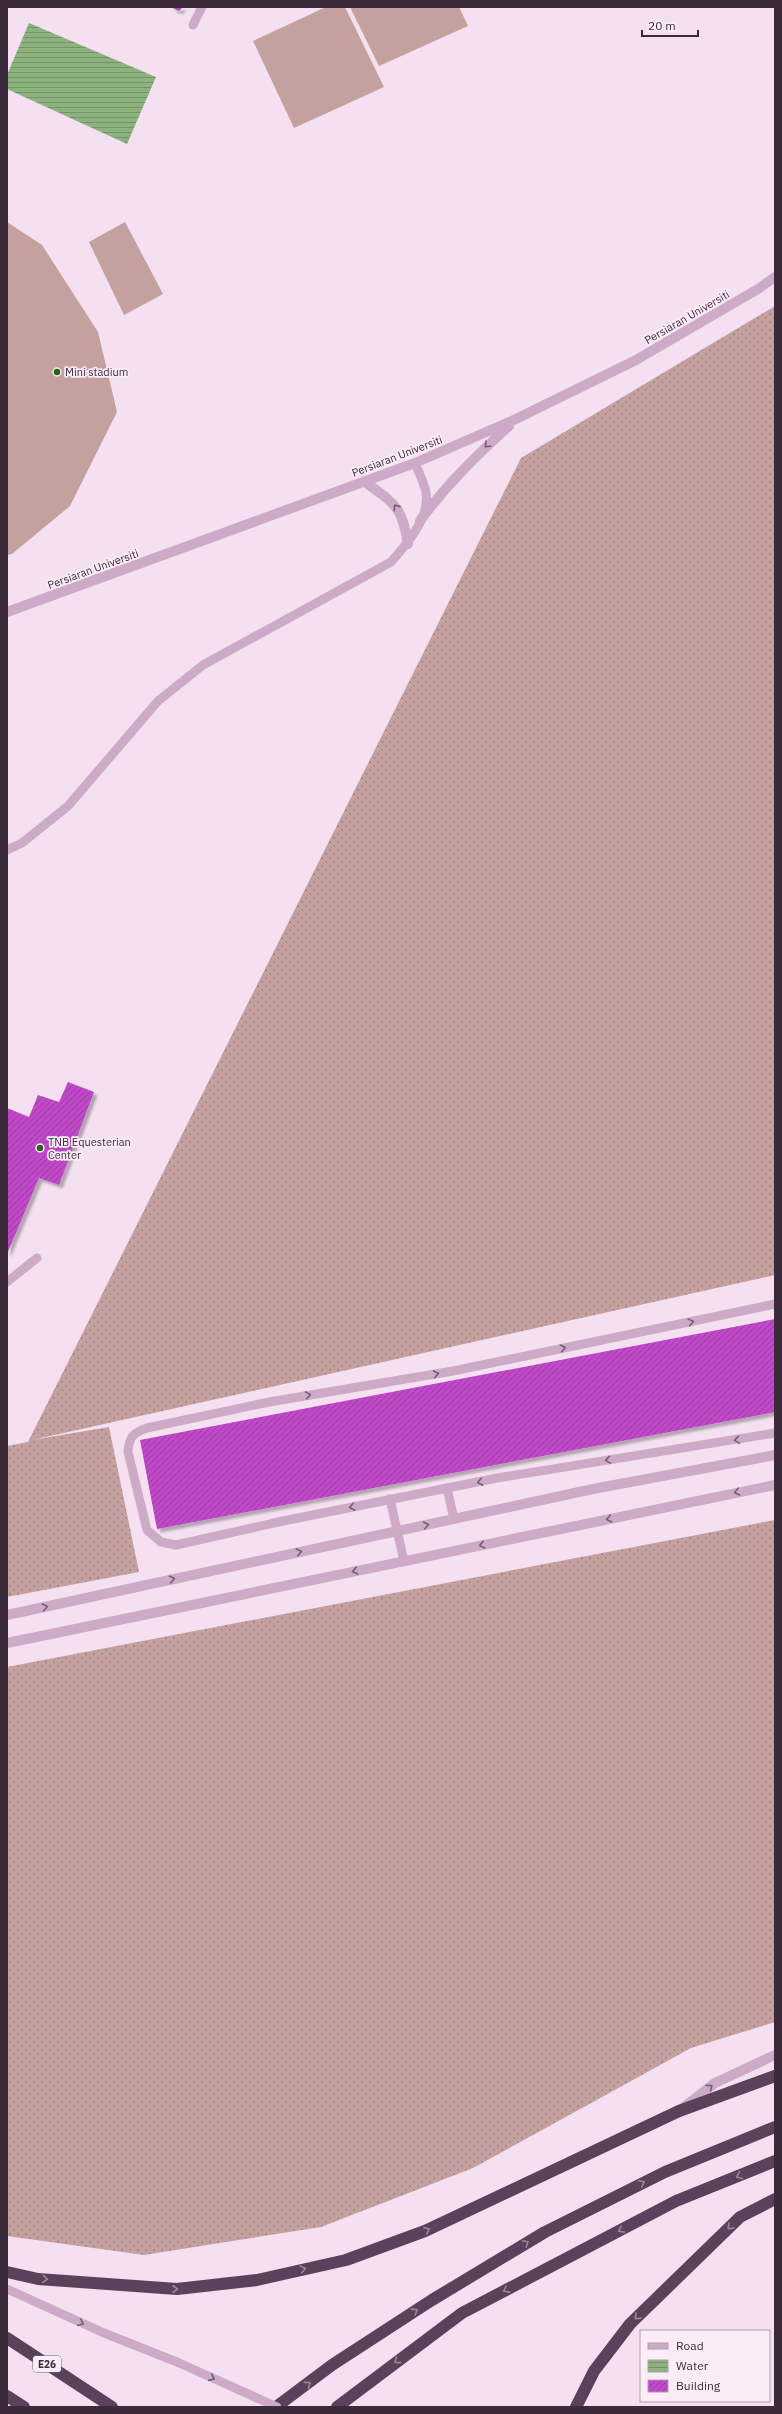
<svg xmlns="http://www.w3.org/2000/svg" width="782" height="2414" font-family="'IBM Plex Sans',sans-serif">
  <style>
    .grass { fill: url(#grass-dots) }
    .pitch { fill: #c4a09f }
    .water { fill: url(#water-rules) }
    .building { fill: url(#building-hatch); filter: url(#shadow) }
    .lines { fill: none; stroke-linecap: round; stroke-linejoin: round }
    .service { stroke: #cdabc8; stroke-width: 9 }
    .minor { stroke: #cdabc8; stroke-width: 10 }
    .tertiary { stroke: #cdabc8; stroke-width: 10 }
    .motorway { stroke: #5c415c; stroke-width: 12 }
    .service-bridge { stroke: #cdabc8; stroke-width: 9 }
    .oneway { stroke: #755e73 }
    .oneway2 { stroke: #9c869a }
    .poi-dot { fill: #2e5e1e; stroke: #fbedf8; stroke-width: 1.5 }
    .labels { text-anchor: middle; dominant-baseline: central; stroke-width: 3.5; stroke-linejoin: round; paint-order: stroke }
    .shield { fill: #fbedf8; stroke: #756473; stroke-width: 1 }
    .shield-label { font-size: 10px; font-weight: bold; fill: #3b2a3a }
    .street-label { font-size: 11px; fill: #3b2a3a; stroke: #fbedf8 }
    .poi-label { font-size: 11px; fill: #3b2a3a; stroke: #fbedf8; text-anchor: start }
  </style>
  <defs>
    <pattern id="grass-dots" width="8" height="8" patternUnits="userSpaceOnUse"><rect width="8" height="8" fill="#c4a09f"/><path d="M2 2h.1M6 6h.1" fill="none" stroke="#a08383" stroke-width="1.8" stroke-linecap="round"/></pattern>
    <pattern id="water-rules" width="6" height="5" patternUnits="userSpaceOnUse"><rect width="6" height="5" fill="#8cb27e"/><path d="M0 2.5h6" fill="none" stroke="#749168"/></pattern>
    <pattern id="building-hatch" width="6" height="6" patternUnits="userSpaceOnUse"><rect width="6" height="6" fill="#c049c9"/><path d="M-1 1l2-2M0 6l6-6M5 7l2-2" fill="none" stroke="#9d3da4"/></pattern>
    <filter id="shadow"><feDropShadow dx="3.5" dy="3.5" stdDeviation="1" flood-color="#0004"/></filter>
  </defs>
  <rect width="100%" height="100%" fill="#f4e0f0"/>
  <g class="grass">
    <polygon points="775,306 775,1275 32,1440 109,1427 139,1572 7,1597 7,1446 28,1442 521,458"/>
    <polygon points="775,1520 775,2022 691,2048 473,2168 321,2227 144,2255 7,2236 7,1667"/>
  </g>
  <g class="pitch">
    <polygon points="326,7 345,7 384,87 294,128 253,41"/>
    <polygon points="350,7 459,7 468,26 379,66"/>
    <polygon points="7,222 42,245 98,332 117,412 70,506 12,554 7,555"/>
    <polygon points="125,222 163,294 124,315 89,242"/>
  </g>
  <polygon class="water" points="29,23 156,77 127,144 7,89 7,75"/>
  <g class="building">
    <polygon points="170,7 183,7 179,11"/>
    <polygon points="68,1082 94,1092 59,1185 39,1178 7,1254 7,1108 29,1117 38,1095 59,1102"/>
    <polygon points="775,1319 775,1412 157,1529 140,1440"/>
  </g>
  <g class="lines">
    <g class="service">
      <polyline points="193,25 202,7"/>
      <path d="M 7,850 L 22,843 L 68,806 L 158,701 L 203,665 L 391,562 C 407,544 430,518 426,492 C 424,483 419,473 415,463"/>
      <polyline points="7,1282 37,1258"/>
      <path d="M 775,1304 L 453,1371 L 269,1402 L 147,1428 C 132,1433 129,1438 128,1452 L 147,1530 L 161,1542 L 176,1545 L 283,1521 L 497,1478 L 775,1433"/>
      <polyline points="447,1488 454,1519"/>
      <polyline points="390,1499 404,1561"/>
      <polyline points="7,2289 104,2333 177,2362"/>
    </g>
    <polyline class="minor" points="684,2107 715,2083 775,2055"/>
    <g class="tertiary">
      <path d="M 365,482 C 395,504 402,506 408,544"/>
      <path d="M 420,521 C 446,485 476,456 509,426"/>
      <polyline points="7,612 415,463 516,419 636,360 758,289 775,277"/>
      <polyline points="7,1615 593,1489 775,1455"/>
      <polyline points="7,1643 775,1485"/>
    </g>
    <g class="motorway">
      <polyline points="7,2272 38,2279 177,2289 257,2280 346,2260 425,2231 679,2111 775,2076"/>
      <polyline points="7,2338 112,2407"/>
      <polyline points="7,2396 24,2407"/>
      <polyline points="276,2407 332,2365 432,2300 545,2232 665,2172 775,2127"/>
      <polyline points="337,2407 462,2313 676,2201 775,2161"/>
      <polyline points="576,2407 594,2371 630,2324 740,2217 775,2199"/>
    </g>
    <polyline class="service-bridge" points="177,2362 277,2407"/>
  </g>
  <defs><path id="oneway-chevron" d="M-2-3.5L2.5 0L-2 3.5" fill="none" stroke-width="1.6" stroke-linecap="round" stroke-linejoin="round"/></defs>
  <g class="oneway">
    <use href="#oneway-chevron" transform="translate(487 445) rotate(138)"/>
    <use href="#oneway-chevron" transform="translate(396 507) rotate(-125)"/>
    <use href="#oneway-chevron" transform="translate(691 1322) rotate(-12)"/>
    <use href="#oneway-chevron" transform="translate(563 1348) rotate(-12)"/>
    <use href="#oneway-chevron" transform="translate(436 1374) rotate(-10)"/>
    <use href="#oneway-chevron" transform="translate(308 1395) rotate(-10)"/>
    <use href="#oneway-chevron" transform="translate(737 1440) rotate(171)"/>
    <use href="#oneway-chevron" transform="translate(608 1460) rotate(171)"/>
    <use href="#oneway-chevron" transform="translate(480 1482) rotate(169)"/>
    <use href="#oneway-chevron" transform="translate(737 1492) rotate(168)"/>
    <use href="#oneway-chevron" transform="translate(352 1507) rotate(169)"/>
    <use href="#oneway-chevron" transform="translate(609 1519) rotate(168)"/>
    <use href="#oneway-chevron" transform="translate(426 1525) rotate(-12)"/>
    <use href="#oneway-chevron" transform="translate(482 1545) rotate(168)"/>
    <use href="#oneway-chevron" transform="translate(299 1552) rotate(-12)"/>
    <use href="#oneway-chevron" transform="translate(355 1571) rotate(168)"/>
    <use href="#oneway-chevron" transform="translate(172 1579) rotate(-12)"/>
    <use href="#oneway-chevron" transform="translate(45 1607) rotate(-12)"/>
    <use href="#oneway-chevron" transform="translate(710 2087) rotate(-37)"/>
    <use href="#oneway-chevron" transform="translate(81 2323) rotate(25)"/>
    <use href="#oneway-chevron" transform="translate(212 2378) rotate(24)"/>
  </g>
  <g class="oneway2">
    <use href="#oneway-chevron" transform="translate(739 2176) rotate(158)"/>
    <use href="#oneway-chevron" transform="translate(642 2183) rotate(-27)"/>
    <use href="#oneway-chevron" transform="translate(730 2227) rotate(136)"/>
    <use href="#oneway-chevron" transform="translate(427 2230) rotate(-24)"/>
    <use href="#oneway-chevron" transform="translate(621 2230) rotate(152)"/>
    <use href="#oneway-chevron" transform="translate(526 2243) rotate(-31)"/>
    <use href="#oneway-chevron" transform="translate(303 2269) rotate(-13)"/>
    <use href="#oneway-chevron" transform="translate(45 2279) rotate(4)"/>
    <use href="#oneway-chevron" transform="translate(175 2289)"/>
    <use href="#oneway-chevron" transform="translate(506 2290) rotate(152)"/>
    <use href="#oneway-chevron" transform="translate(415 2311) rotate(-33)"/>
    <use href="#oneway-chevron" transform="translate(637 2317) rotate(136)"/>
    <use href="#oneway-chevron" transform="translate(397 2361) rotate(143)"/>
    <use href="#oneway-chevron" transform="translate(308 2384) rotate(-37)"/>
  </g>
  <g class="poi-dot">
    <circle cx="57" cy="372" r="4"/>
    <circle cx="40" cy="1148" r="4"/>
  </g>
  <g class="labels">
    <rect class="shield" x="33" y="2356" width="28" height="16" rx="3"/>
    <g class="shield-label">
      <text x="47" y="2364">E26</text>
    </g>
    <g class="street-label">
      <text transform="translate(687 317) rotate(-30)">Persiaran Universiti</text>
      <text transform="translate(397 456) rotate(-21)">Persiaran Universiti</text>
      <text transform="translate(93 569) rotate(-20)">Persiaran Universiti</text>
    </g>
    <g class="poi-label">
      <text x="65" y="372">Mini stadium</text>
      <text x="48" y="1142">TNB Equesterian<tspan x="48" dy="13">Center</tspan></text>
    </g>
  </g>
  <rect width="782" height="2414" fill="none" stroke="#3b2a3a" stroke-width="16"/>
  <rect x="640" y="2330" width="130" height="72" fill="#fbedf8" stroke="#ae9fac"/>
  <rect x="648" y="2343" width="20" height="6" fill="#cdabc8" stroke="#ae9fac"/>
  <text x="676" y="2350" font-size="12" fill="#3b2a3a">Road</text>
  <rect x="648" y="2360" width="20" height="12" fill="url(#water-rules)" stroke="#ae9fac"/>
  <text x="676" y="2370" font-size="12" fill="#3b2a3a">Water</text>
  <rect x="648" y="2380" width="20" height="12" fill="url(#building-hatch)" stroke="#ae9fac"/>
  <text x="676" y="2390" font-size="12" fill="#3b2a3a">Building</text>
  <path d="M642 30v6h56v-6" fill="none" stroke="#3b2a3a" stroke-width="2"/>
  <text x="648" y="30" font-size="12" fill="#3b2a3a" stroke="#fbedf8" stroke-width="3" paint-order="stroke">20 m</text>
</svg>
